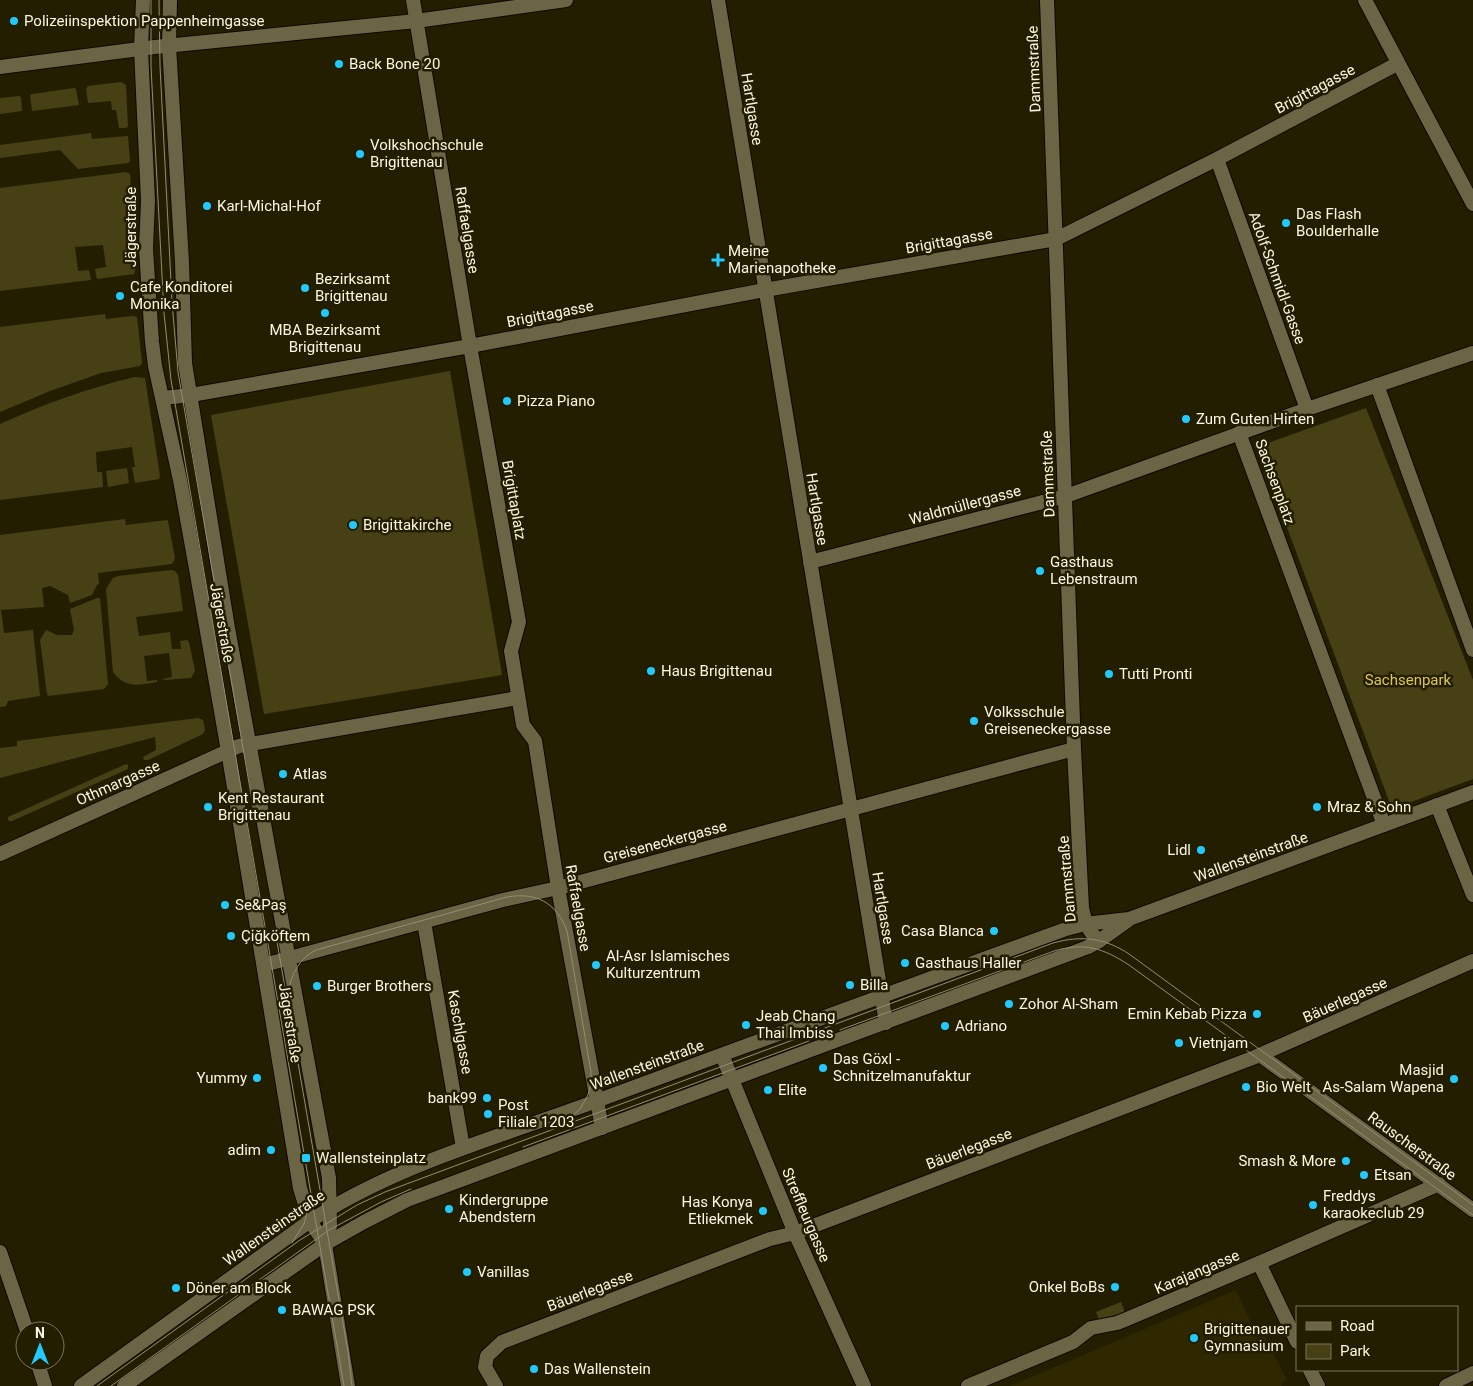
<svg xmlns="http://www.w3.org/2000/svg" width="1473" height="1386" font-family="Roboto,sans-serif">
  <style>
    .built { fill: #2f2700 }
    .green { fill: #484015 }
    .lines { fill: none; stroke-linecap: round; stroke-linejoin: round }
    .minor-casing { stroke: #0e0800; stroke-width: 16 }
    .tertiary-casing { stroke: #0e0800; stroke-width: 16 }
    .secondary-casing { stroke: #0e0800; stroke-width: 16 }
    .minor { stroke: #6c6545; stroke-width: 14 }
    .tertiary { stroke: #6c6545; stroke-width: 14 }
    .secondary { stroke: #6c6545; stroke-width: 14 }
    .tram { stroke: #928e75; stroke-width: 1 }
    .poi-dot { fill: #21c9fd; stroke: #241e00; stroke-width: 2 }
    .labels { text-anchor: middle; dominant-baseline: central; stroke-width: 5; stroke-linejoin: round; paint-order: stroke }
    .poi-label { font-size: 15px; fill: #f9f6e3; stroke: #241e00; text-anchor: start }
    .street-label { font-size: 15px; fill: #f9f6e3; stroke: #241e00 }
    .park-label { font-size: 15px; fill: #dec750; stroke: #241e00 }
  </style>
  <rect width="100%" height="100%" fill="#241e00"/>
  <polygon class="built" points="1236,1290 1258,1338 1264,1335 1287,1380 1281,1383 1282,1386 1010,1386"/>
  <g class="green">
    <polygon points="121,82 126,85 128,127 125,128 119,128 116,110 112,110 111,101 88,103 86,89 88,86"/>
    <polygon points="74,88 76,89 79,105 32,111 30,95 33,94"/>
    <polygon points="19,96 21,97 22,111 0,114 0,98"/>
    <polygon points="91,133 92,139 128,136 130,161 128,163 78,169 60,150 0,158 0,145"/>
    <polygon points="126,172 130,174 135,271 134,274 97,279 95,269 106,267 103,245 75,247 78,271 89,270 91,280 0,291 0,188"/>
    <polygon points="105,314 106,319 132,316 137,317 142,363 140,366 101,373 50,391 0,412 0,327"/>
    <polygon points="450,371 502,675 264,714 211,415"/>
    <path d="M 135,377 L 145,378 L 160,476 L 159,479 L 135,483 L 132,467 L 135,467 L 132,447 L 96,452 L 97,472 L 102,472 L 103,487 L 0,500 L 0,424 C 44,404 88,388 135,377 Z"/>
    <polygon points="1366,408 1473,680 1473,779 1392,809 1257,447"/>
    <polygon points="127,468 129,483 108,487 106,471"/>
    <polygon points="125,519 126,525 167,520 168,521 175,558 172,564 98,573 99,584 97,585 92,595 70,603 68,595 50,586 42,588 44,607 1,610 4,633 33,630 40,696 8,701 6,706 0,707 0,535"/>
    <path d="M 171,570 L 175,571 L 178,575 L 183,611 L 136,617 L 139,636 L 170,632 L 172,649 L 181,649 L 180,641 L 187,640 L 189,642 L 195,671 L 191,678 L 164,680 L 163,679 L 172,677 L 169,653 L 144,656 L 147,681 L 157,680 L 157,682 C 138,685 126,689 113,672 L 106,589 L 113,578 L 118,576 Z"/>
    <polygon points="97,598 100,598 108,684 104,689 48,696 47,694 40,640 46,630 57,635 72,635 74,630 70,609"/>
    <polygon points="198,718 203,720 205,730 203,734 148,760 144,760 143,757 156,750 155,737 0,778 0,748 17,746 17,741"/>
    <polygon points="126,764 128,765 128,769 12,821 9,821 8,819 8,817"/>
    <polygon points="1121,1302 1124,1310 1124,1313 1099,1319 1096,1312"/>
  </g>
  <g class="lines">
    <g class="minor-casing">
      <g id="minor">
        <polyline points="413,0 470,346 519,622 511,651 523,725 535,741 558,888 602,1128"/>
        <polyline points="718,0 886,1023"/>
        <path d="M 1047,0 L 1074,749 L 1082,908 C 1085,922 1088,931 1099,941"/>
        <polyline points="0,67 155,47 416,21 566,0"/>
        <polyline points="1217,159 1307,409"/>
        <polyline points="1377,385 1473,650"/>
        <polyline points="163,398 191,395 470,346 765,290 1056,239 1217,159 1397,64"/>
        <polyline points="1239,433 1384,825"/>
        <polyline points="810,562 1066,496 1307,409 1473,353"/>
        <polyline points="1437,805 1473,895"/>
        <polyline points="0,854 239,746 518,698"/>
        <polyline points="424,922 463,1148"/>
        <polyline points="264,965 503,900 558,888 1074,749"/>
        <polyline points="722,1055 795,1233 864,1386"/>
        <polyline points="1260,1055 1473,1210"/>
        <polyline points="0,1252 27,1331"/>
        <polyline points="1259,1263 1297,1342"/>
        <polyline points="37,1361 45,1386"/>
        <polyline points="1310,1370 1318,1386"/>
        <polyline points="496,1386 485,1367 487,1356 502,1342 770,1239 795,1233 1255,1057 1473,961"/>
        <polyline points="968,1386 1073,1342 1091,1328 1117,1323 1127,1319 1259,1263 1439,1184"/>
        <polyline points="1446,1386 1473,1373"/>
      </g>
    </g>
    <g class="tertiary-casing">
      <g id="tertiary">
        <polyline points="1365,0 1473,204"/>
        <path d="M 310,1221 C 396,1165 496,1138 591,1103 C 749,1044 908,987 1066,929 L 1085,924 L 1129,919 L 1473,792"/>
        <polyline points="325,1244 364,1222 407,1200 1088,947 1099,941 1127,921"/>
      </g>
    </g>
    <g class="secondary-casing">
      <g id="secondary">
        <polyline points="143,0 141,49 148,201 146,249 152,342 155,366 180,480 195,563 228,751 300,1188 310,1221 325,1244 348,1386"/>
        <polyline points="170,0 169,46 182,262 185,363 228,628 329,1178 330,1226 325,1244"/>
        <polyline points="81,1386 310,1221"/>
        <polyline points="124,1386 325,1244"/>
      </g>
    </g>
    <use href="#minor" class="minor"/>
    <use href="#tertiary" class="tertiary"/>
    <use href="#secondary" class="secondary"/>
    <g class="tram">
      <polyline points="151,0 151,67 164,313 171,380 344,1386"/>
      <polyline points="159,0 160,66 172,302 178,372 254,812"/>
      <polyline points="275,930 348,1352 352,1386"/>
      <path d="M 288,993 C 291,975 299,958 316,950 L 507,897 C 536,892 556,902 567,931 L 591,1072 L 591,1084 L 588,1095 L 580,1109 L 568,1120"/>
      <path d="M 840,1030 L 1054,951 C 1084,942 1103,948 1129,965 L 1473,1215"/>
      <polyline points="523,1147 809,1041"/>
      <polyline points="292,1243 304,1224 310,1200"/>
      <path d="M 97,1386 L 300,1240 L 357,1205 L 385,1192 L 1053,943 C 1082,935 1105,938 1129,954 L 1473,1205"/>
      <polyline points="111,1386 329,1230 381,1202 411,1189"/>
    </g>
  </g>
  <g class="poi-dot">
    <circle cx="14" cy="21" r="5"/>
    <circle cx="339" cy="64" r="5"/>
    <circle cx="360" cy="154" r="5"/>
    <circle cx="207" cy="206" r="5"/>
    <circle cx="1286" cy="223" r="5"/>
    <path d="M715.5 252.5h5v5h5v5h-5v5h-5v-5h-5v-5h5z"/>
    <circle cx="305" cy="288" r="5"/>
    <circle cx="120" cy="296" r="5"/>
    <circle cx="325" cy="313" r="5"/>
    <circle cx="507" cy="401" r="5"/>
    <circle cx="1186" cy="419" r="5"/>
    <circle cx="353" cy="525" r="5"/>
    <circle cx="1040" cy="571" r="5"/>
    <circle cx="651" cy="671" r="5"/>
    <circle cx="1109" cy="674" r="5"/>
    <circle cx="974" cy="721" r="5"/>
    <circle cx="283" cy="774" r="5"/>
    <circle cx="208" cy="807" r="5"/>
    <circle cx="1317" cy="807" r="5"/>
    <circle cx="1201" cy="850" r="5"/>
    <circle cx="225" cy="905" r="5"/>
    <circle cx="994" cy="931" r="5"/>
    <circle cx="231" cy="936" r="5"/>
    <circle cx="905" cy="963" r="5"/>
    <circle cx="596" cy="965" r="5"/>
    <circle cx="850" cy="985" r="5"/>
    <circle cx="317" cy="986" r="5"/>
    <circle cx="1009" cy="1004" r="5"/>
    <circle cx="1257" cy="1014" r="5"/>
    <circle cx="746" cy="1025" r="5"/>
    <circle cx="945" cy="1026" r="5"/>
    <circle cx="1179" cy="1043" r="5"/>
    <circle cx="823" cy="1068" r="5"/>
    <circle cx="257" cy="1078" r="5"/>
    <circle cx="1454" cy="1079" r="5"/>
    <circle cx="1246" cy="1087" r="5"/>
    <circle cx="768" cy="1090" r="5"/>
    <circle cx="487" cy="1098" r="5"/>
    <circle cx="488" cy="1114" r="5"/>
    <circle cx="271" cy="1150" r="5"/>
    <rect x="301" y="1153" width="10" height="10" rx="2.5"/>
    <circle cx="1346" cy="1161" r="5"/>
    <circle cx="1364" cy="1175" r="5"/>
    <circle cx="1313" cy="1205" r="5"/>
    <circle cx="449" cy="1209" r="5"/>
    <circle cx="763" cy="1211" r="5"/>
    <circle cx="467" cy="1272" r="5"/>
    <circle cx="1115" cy="1287" r="5"/>
    <circle cx="176" cy="1288" r="5"/>
    <circle cx="282" cy="1310" r="5"/>
    <circle cx="1194" cy="1338" r="5"/>
    <circle cx="534" cy="1369" r="5"/>
  </g>
  <g class="labels">
    <g class="poi-label">
      <text x="24" y="21">Polizeiinspektion Pappenheimgasse</text>
      <text x="349" y="64">Back Bone 20</text>
      <text x="370" y="145">Volkshochschule<tspan x="370" dy="17">Brigittenau</tspan></text>
      <text x="217" y="206">Karl-Michal-Hof</text>
      <text x="1296" y="214">Das Flash<tspan x="1296" dy="17">Boulderhalle</tspan></text>
      <text x="728" y="251">Meine<tspan x="728" dy="17">Marienapotheke</tspan></text>
      <text x="315" y="279">Bezirksamt<tspan x="315" dy="17">Brigittenau</tspan></text>
      <text x="130" y="287">Cafe Konditorei<tspan x="130" dy="17">Monika</tspan></text>
      <text x="325" y="330" text-anchor="middle">MBA Bezirksamt<tspan x="325" dy="17">Brigittenau</tspan></text>
      <text x="517" y="401">Pizza Piano</text>
      <text x="1196" y="419">Zum Guten Hirten</text>
      <text x="363" y="525">Brigittakirche</text>
      <text x="1050" y="562">Gasthaus<tspan x="1050" dy="17">Lebenstraum</tspan></text>
      <text x="661" y="671">Haus Brigittenau</text>
      <text x="1119" y="674">Tutti Pronti</text>
      <text x="984" y="712">Volksschule<tspan x="984" dy="17">Greiseneckergasse</tspan></text>
      <text x="293" y="774">Atlas</text>
      <text x="218" y="798">Kent Restaurant<tspan x="218" dy="17">Brigittenau</tspan></text>
      <text x="1327" y="807">Mraz &amp; Sohn</text>
      <text x="1191" y="850" text-anchor="end">Lidl</text>
      <text x="235" y="905">Se&amp;Paş</text>
      <text x="984" y="931" text-anchor="end">Casa Blanca</text>
      <text x="241" y="936">Çiğköftem</text>
      <text x="606" y="956">Al-Asr Islamisches<tspan x="606" dy="17">Kulturzentrum</tspan></text>
      <text x="915" y="963">Gasthaus Haller</text>
      <text x="860" y="985">Billa</text>
      <text x="327" y="986">Burger Brothers</text>
      <text x="1019" y="1004">Zohor Al-Sham</text>
      <text x="1247" y="1014" text-anchor="end">Emin Kebab Pizza</text>
      <text x="756" y="1016">Jeab Chang<tspan x="756" dy="17">Thai Imbiss</tspan></text>
      <text x="955" y="1026">Adriano</text>
      <text x="1189" y="1043">Vietnjam</text>
      <text x="833" y="1059">Das Göxl -<tspan x="833" dy="17">Schnitzelmanufaktur</tspan></text>
      <text x="1444" y="1070" text-anchor="end">Masjid<tspan x="1444" dy="17">As-Salam Wapena</tspan></text>
      <text x="247" y="1078" text-anchor="end">Yummy</text>
      <text x="1256" y="1087">Bio Welt</text>
      <text x="778" y="1090">Elite</text>
      <text x="477" y="1098" text-anchor="end">bank99</text>
      <text x="498" y="1105">Post<tspan x="498" dy="17">Filiale 1203</tspan></text>
      <text x="261" y="1150" text-anchor="end">adim</text>
      <text x="316" y="1158">Wallensteinplatz</text>
      <text x="1336" y="1161" text-anchor="end">Smash &amp; More</text>
      <text x="1374" y="1175">Etsan</text>
      <text x="1323" y="1196">Freddys<tspan x="1323" dy="17">karaokeclub 29</tspan></text>
      <text x="459" y="1200">Kindergruppe<tspan x="459" dy="17">Abendstern</tspan></text>
      <text x="753" y="1202" text-anchor="end">Has Konya<tspan x="753" dy="17">Etliekmek</tspan></text>
      <text x="477" y="1272">Vanillas</text>
      <text x="1105" y="1287" text-anchor="end">Onkel BoBs</text>
      <text x="186" y="1288">Döner am Block</text>
      <text x="292" y="1310">BAWAG PSK</text>
      <text x="1204" y="1329">Brigittenauer<tspan x="1204" dy="17">Gymnasium</tspan></text>
      <text x="544" y="1369">Das Wallenstein</text>
    </g>
    <g class="street-label">
      <text transform="translate(1034 69) rotate(-92)">Dammstraße</text>
      <text transform="translate(1315 89) rotate(-28)">Brigittagasse</text>
      <text transform="translate(752 109) rotate(81)">Hartlgasse</text>
      <text transform="translate(131 227) rotate(-90)">Jägerstraße</text>
      <text transform="translate(467 230) rotate(81)">Raffaelgasse</text>
      <text transform="translate(949 241) rotate(-10)">Brigittagasse</text>
      <text transform="translate(1277 278) rotate(70)">Adolf-Schmidl-Gasse</text>
      <text transform="translate(550 314) rotate(-11)">Brigittagasse</text>
      <text transform="translate(1048 474) rotate(-92)">Dammstraße</text>
      <text transform="translate(1275 482) rotate(70)">Sachsenplatz</text>
      <text transform="translate(514 500) rotate(80)">Brigittaplatz</text>
      <text transform="translate(965 505) rotate(-15)">Waldmüllergasse</text>
      <text transform="translate(817 509) rotate(81)">Hartlgasse</text>
      <text transform="translate(222 623) rotate(80)">Jägerstraße</text>
      <text transform="translate(118 783) rotate(-24)">Othmargasse</text>
      <text transform="translate(665 842) rotate(-15)">Greiseneckergasse</text>
      <text transform="translate(1251 857) rotate(-20)">Wallensteinstraße</text>
      <text transform="translate(1067 879) rotate(-95)">Dammstraße</text>
      <text transform="translate(578 908) rotate(80)">Raffaelgasse</text>
      <text transform="translate(883 908) rotate(81)">Hartlgasse</text>
      <text transform="translate(1345 1000) rotate(-24)">Bäuerlegasse</text>
      <text transform="translate(290 1023) rotate(81)">Jägerstraße</text>
      <text transform="translate(460 1032) rotate(80)">Kaschlgasse</text>
      <text transform="translate(647 1065) rotate(-20)">Wallensteinstraße</text>
      <text transform="translate(1412 1146) rotate(36)">Rauscherstraße</text>
      <text transform="translate(969 1149) rotate(-21)">Bäuerlegasse</text>
      <text transform="translate(806 1215) rotate(67)">Streffleurgasse</text>
      <text transform="translate(274 1228) rotate(-35)">Wallensteinstraße</text>
      <text transform="translate(1197 1272) rotate(-23)">Karajangasse</text>
      <text transform="translate(590 1291) rotate(-21)">Bäuerlegasse</text>
    </g>
    <g class="park-label">
      <text x="1408" y="680">Sachsenpark</text>
    </g>
  </g>
  <rect x="1296" y="1306" width="162" height="65" fill="#241e00" stroke="#79745b"/>
  <rect x="1306" y="1322" width="25" height="8" fill="#6c6545" stroke="#79745b"/>
  <text x="1340" y="1331" font-size="15" fill="#f9f6e3">Road</text>
  <rect x="1306" y="1344" width="25" height="15" fill="#484015" stroke="#79745b"/>
  <text x="1340" y="1356" font-size="15" fill="#f9f6e3">Park</text>
  <g transform="translate(40 1346)"><circle r="24" fill="#241e00" stroke="#79745b"/>
  <path d="M0-4L9 19L0 12L-9 19Z" fill="#21c9fd"/>
  <text y="-8" font-size="14" font-weight="bold" text-anchor="middle" fill="#f9f6e3">N</text>
  </g>
</svg>
